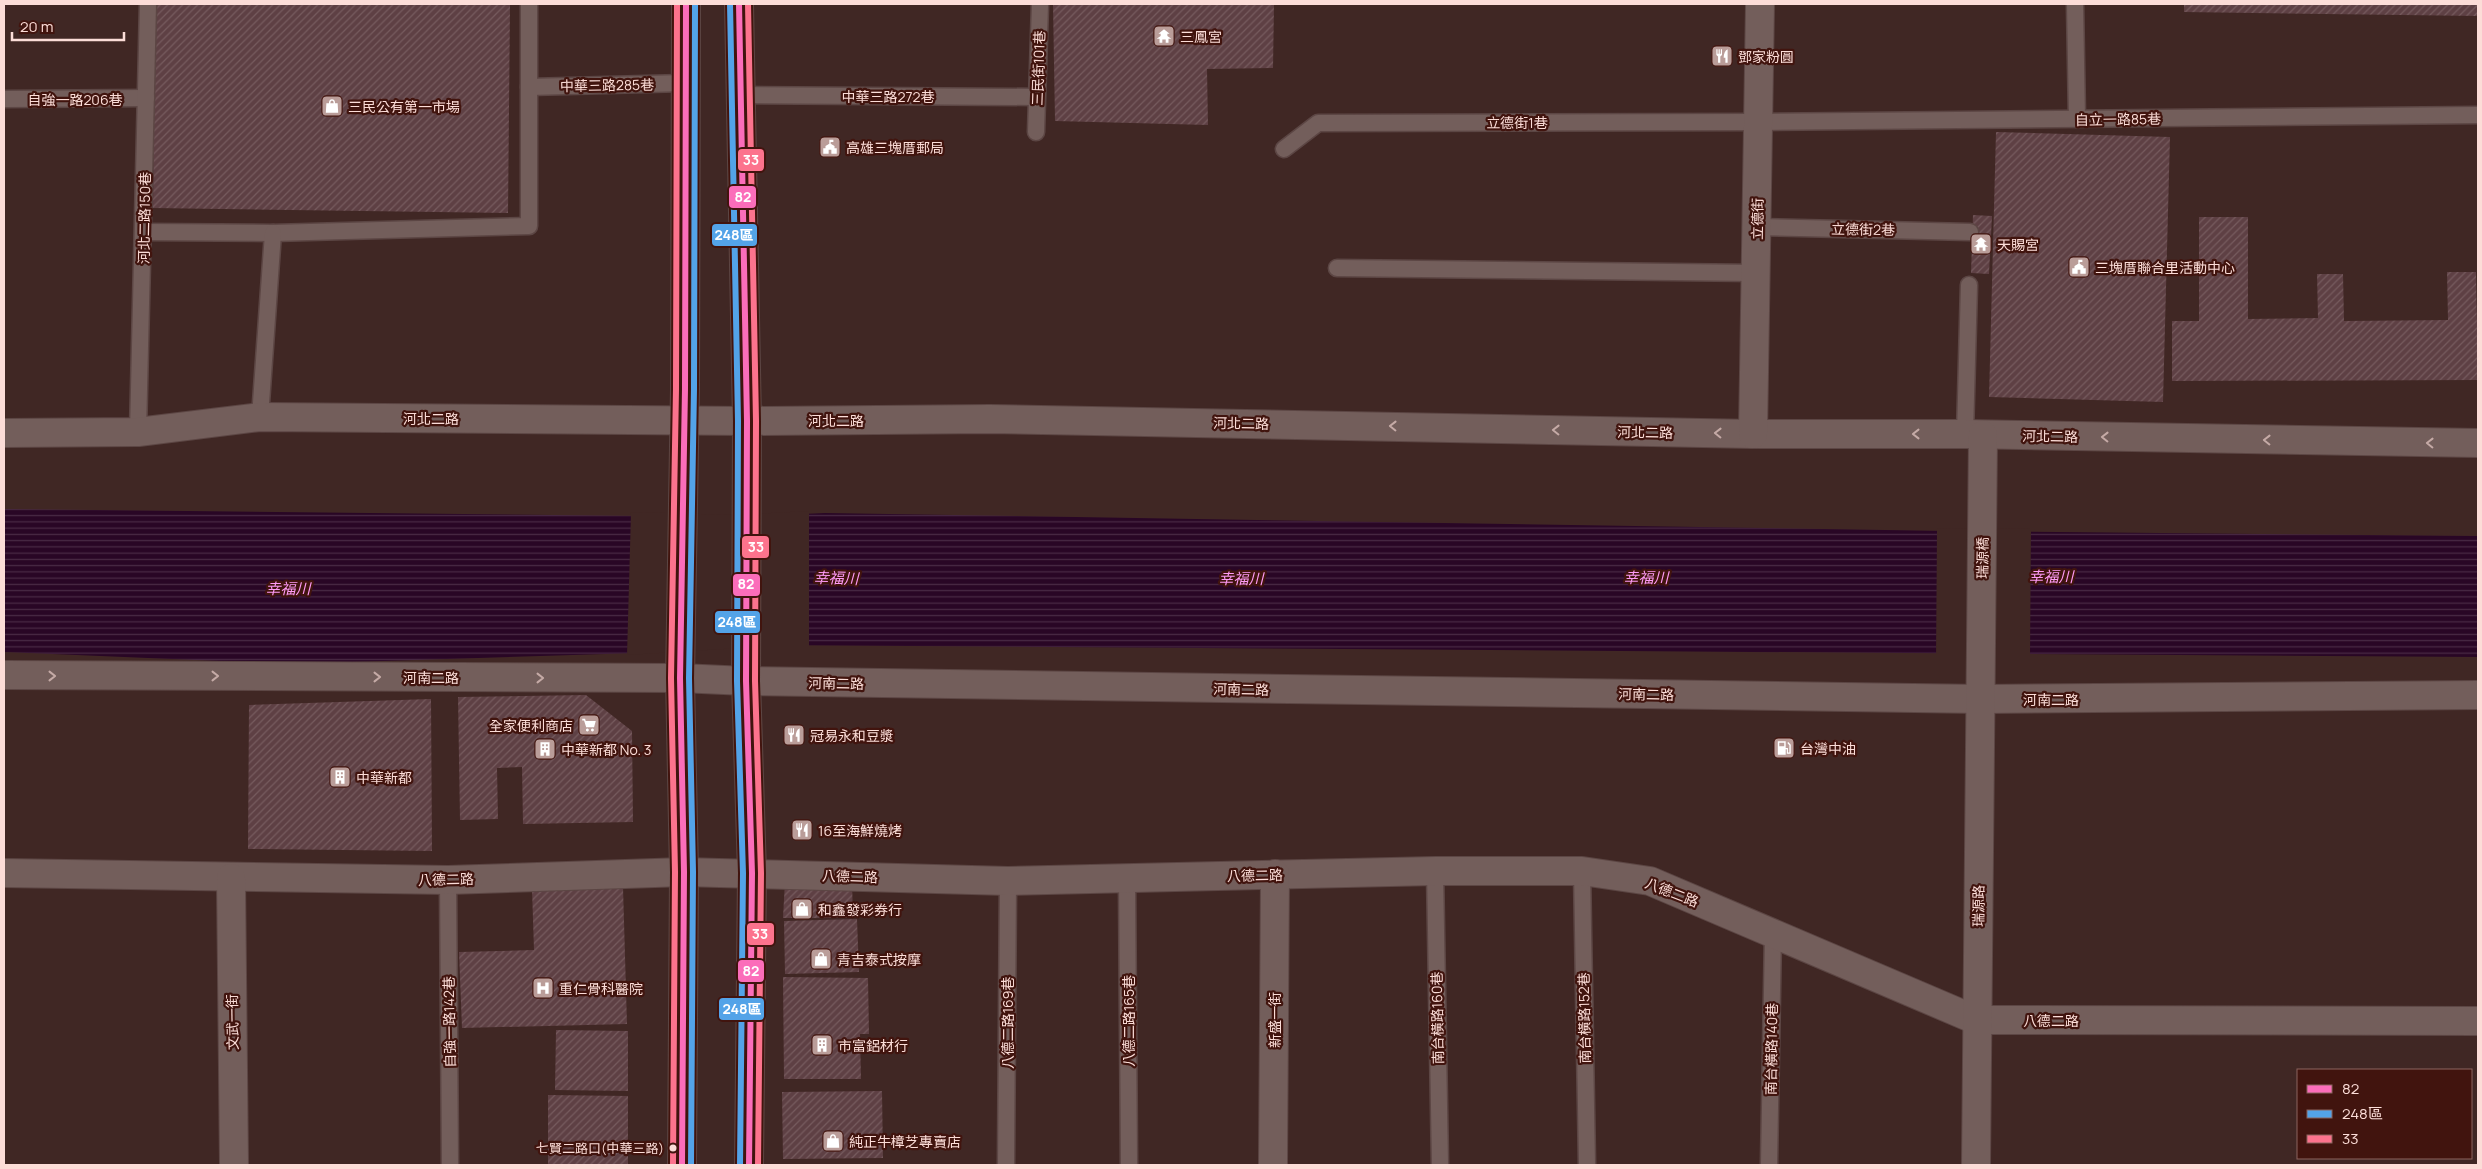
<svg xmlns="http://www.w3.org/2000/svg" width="2482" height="1169" font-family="Manrope,'Noto Sans TC',sans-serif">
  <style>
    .water { fill: url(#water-rules) }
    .pier { fill: #402724 }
    .building { fill: url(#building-hatch) }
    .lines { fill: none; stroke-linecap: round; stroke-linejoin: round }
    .service-casing { stroke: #5c4644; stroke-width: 19 }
    .minor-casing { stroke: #5c4644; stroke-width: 30 }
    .primary-casing { stroke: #5c4644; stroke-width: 30 }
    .service { stroke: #735e5b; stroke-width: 16 }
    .minor { stroke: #735e5b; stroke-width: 28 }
    .primary { stroke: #776359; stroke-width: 28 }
    .bus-1-casing { stroke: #41140e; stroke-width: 10 }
    .bus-2-casing { stroke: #41140e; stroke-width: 10 }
    .bus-3-casing { stroke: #41140e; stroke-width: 10 }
    .bus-1 { stroke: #fb6dba; stroke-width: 6 }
    .bus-2 { stroke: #53a3e8; stroke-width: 6 }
    .bus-3 { stroke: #fc738d; stroke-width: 6 }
    .oneway { stroke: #c5aaa6 }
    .bus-dot { fill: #fcddd8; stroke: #41140e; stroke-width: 2 }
    .labels { text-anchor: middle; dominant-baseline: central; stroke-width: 4.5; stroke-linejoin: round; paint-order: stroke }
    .bus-label { font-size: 13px; fill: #fcddd8; stroke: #41140e; text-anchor: end }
    .poi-label { font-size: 14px; fill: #fcddd8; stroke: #41140e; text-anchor: start }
    .street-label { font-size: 14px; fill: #fcddd8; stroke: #41140e }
    .water-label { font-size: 15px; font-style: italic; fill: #fe9af5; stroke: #41140e }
    .line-badge { stroke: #41140e; stroke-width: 2 }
    .badge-label { font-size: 14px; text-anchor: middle; font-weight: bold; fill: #fff }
  </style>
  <defs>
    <pattern id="water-rules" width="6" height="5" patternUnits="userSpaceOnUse" patternTransform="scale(1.25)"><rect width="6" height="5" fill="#290625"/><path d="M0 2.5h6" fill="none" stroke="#492a44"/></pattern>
    <pattern id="building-hatch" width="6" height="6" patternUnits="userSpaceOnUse" patternTransform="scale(1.25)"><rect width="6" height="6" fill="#5e4044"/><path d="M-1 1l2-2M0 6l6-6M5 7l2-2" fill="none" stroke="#765b5e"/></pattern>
  </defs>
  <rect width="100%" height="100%" fill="#402724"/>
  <polygon class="water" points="4,509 735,517 825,513 1947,531 2478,536 2478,657 756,645 638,653 289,664 4,652"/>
  <g class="pier">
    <polygon points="809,511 809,647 756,647 627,655 631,512 735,515"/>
    <polygon points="1937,528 2031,529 2030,657 1936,657"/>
  </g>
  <g class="building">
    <polygon points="155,4 510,4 508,213 153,208"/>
    <polygon points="1053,4 1274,4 1273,68 1207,69 1208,125 1055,121"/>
    <polygon points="2184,4 2478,4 2478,16 2184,12"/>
    <polygon points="1996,132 2170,137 2163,402 1989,397"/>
    <polygon points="1973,215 1992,216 1989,274 1971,273"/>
    <polygon points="2199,217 2248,217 2248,319 2318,318 2317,274 2343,274 2344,321 2448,320 2447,272 2476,272 2478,380 2172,381 2172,321 2199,321"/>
    <polygon points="586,695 632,731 633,822 523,824 522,767 497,768 498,819 460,820 458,697"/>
    <polygon points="431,699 432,851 248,849 249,705"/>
    <polygon points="785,881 852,882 853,918 783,918"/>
    <polygon points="623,887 627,1024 462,1028 459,952 534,950 532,889"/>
    <polygon points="857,919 859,972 785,974 784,921"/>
    <polygon points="783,977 868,978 869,1034 860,1034 861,1079 784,1079"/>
    <polygon points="556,1030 628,1031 628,1091 555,1090"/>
    <polygon points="882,1091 883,1158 783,1159 782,1092"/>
    <polygon points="548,1095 628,1096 628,1165 548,1165"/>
  </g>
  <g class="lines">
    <g class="service-casing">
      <g id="service">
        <polyline points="2075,4 2077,119"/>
        <polyline points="529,87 685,83"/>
        <polyline points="740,95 1036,97"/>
        <polyline points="4,99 146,98"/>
        <polyline points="1036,132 1040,4"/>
        <polyline points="1284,149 1318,123 1758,122 2478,115"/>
        <polyline points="1756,227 1970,232"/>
        <polyline points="144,232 273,233 529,226 529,4"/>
        <polyline points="1337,268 1756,273"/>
        <polyline points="260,417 273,233"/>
        <polyline points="138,432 148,4"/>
        <polyline points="1965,434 1969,285"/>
        <polyline points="1435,871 1440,1165"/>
        <polyline points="1582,871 1587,1165"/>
        <polyline points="1127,877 1129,1165"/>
        <polyline points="448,880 450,1165"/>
        <polyline points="1006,1165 1008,881"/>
        <polyline points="1769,1165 1773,933"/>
      </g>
    </g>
    <g class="minor-casing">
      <g id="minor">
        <polyline points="4,433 138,432 260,417 747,421 990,419 1753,434 1965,434 2478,443"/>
        <polyline points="1753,434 1760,4"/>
        <polyline points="4,675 680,678 746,681 1981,699 2478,695"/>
        <polyline points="4,873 448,880 684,872 1008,881 1435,871 1582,871 1650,881 1976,1020 2478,1021"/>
        <polyline points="231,878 234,1165"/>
        <polyline points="1273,1165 1275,874"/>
        <polyline points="1976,1165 1983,435"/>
      </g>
    </g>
    <g class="primary-casing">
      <g id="primary">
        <polyline points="739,4 747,421 746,681 752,873 749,1165"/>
        <polyline points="682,1165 684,872 680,678 685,389 686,4"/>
      </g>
    </g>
    <use href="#service" class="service"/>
    <use href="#minor" class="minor"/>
    <use href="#primary" class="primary"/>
    <g class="bus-1-casing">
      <g id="bus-1">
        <polyline points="739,4 747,421 746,681 752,873 749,1165"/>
        <polyline points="682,1165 684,872 680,678 685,389 686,4"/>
      </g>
    </g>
    <g class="bus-2-casing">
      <g id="bus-2">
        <polyline points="730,4 738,421 737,681 743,873 740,1165"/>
        <polyline points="691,1165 693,872 689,678 694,389 695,4"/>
      </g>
    </g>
    <g class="bus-3-casing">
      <g id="bus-3">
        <polyline points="748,4 756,421 755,681 761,873 758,1165"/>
        <polyline points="673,1165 675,872 671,678 676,389 677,4"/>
      </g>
    </g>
    <use href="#bus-1" class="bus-1"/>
    <use href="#bus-2" class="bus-2"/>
    <use href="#bus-3" class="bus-3"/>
  </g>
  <defs><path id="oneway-chevron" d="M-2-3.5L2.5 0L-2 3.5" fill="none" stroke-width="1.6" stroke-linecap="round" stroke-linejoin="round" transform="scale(1.25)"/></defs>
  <g class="oneway">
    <use href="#oneway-chevron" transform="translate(1393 426) rotate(-179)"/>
    <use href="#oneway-chevron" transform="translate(1556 430) rotate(-179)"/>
    <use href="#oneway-chevron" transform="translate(1718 433) rotate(-179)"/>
    <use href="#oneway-chevron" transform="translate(1916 434) rotate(180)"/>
    <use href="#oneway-chevron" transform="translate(2105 437) rotate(-179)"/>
    <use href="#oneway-chevron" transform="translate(2267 440) rotate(-179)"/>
    <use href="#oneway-chevron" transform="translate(2430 443) rotate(-179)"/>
    <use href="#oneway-chevron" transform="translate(52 676)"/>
    <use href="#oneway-chevron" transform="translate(215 676)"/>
    <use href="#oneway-chevron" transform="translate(377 677)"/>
    <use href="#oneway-chevron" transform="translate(540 678)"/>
  </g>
  <defs>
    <g id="temple-square" transform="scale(1.125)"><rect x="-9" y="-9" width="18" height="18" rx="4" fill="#ba9d99" stroke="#41140e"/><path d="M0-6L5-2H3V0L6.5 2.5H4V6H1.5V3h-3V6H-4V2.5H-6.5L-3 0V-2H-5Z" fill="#fff"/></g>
    <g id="restaurant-square" transform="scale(1.125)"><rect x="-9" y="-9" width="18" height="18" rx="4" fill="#ba9d99" stroke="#41140e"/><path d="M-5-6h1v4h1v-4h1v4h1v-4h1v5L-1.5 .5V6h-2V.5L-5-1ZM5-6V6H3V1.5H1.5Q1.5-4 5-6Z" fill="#fff"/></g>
    <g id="shop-square" transform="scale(1.125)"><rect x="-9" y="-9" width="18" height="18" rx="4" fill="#ba9d99" stroke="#41140e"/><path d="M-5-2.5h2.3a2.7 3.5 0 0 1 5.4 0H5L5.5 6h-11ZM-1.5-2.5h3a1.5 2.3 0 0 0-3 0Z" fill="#fff"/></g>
    <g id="civic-square" transform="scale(1.125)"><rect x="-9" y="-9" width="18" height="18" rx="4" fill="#ba9d99" stroke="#41140e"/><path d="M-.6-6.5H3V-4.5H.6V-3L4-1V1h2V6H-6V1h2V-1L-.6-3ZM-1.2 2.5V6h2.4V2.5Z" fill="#fff"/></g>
    <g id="supermarket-square" transform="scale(1.125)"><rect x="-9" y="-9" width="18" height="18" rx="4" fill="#ba9d99" stroke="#41140e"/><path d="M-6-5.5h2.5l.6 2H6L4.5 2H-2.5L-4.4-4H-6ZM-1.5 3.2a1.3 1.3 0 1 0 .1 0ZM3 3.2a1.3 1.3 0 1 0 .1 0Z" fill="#fff"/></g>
    <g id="fuel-square" transform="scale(1.125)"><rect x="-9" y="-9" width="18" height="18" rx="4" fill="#ba9d99" stroke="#41140e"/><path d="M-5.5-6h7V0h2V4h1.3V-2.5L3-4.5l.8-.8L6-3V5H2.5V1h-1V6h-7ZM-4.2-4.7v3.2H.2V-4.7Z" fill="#fff"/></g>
    <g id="building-square" transform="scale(1.125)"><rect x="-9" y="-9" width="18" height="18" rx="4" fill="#ba9d99" stroke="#41140e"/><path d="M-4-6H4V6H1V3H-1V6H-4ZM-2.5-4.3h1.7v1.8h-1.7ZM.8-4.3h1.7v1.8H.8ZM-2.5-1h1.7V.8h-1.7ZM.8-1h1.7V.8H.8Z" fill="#fff"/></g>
    <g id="hospital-square" transform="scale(1.125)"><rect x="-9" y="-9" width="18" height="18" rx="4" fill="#ba9d99" stroke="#41140e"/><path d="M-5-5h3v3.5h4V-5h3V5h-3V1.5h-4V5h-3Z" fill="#fff"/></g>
  </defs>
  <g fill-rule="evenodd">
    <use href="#temple-square" x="1164" y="36"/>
    <use href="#restaurant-square" x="1722" y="56"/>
    <use href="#shop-square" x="332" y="106"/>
    <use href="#civic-square" x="830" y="147"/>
    <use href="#temple-square" x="1981" y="244"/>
    <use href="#civic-square" x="2079" y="267"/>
    <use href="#supermarket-square" x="589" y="725"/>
    <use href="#restaurant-square" x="794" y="735"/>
    <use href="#fuel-square" x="1784" y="748"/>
    <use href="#building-square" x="545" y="749"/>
    <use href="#building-square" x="340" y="777"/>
    <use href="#restaurant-square" x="802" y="830"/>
    <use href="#shop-square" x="802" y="909"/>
    <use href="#shop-square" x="821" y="959"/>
    <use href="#hospital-square" x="543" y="988"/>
    <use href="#building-square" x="822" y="1045"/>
    <use href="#shop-square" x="833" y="1141"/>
  </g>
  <circle class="bus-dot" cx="673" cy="1148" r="4.5"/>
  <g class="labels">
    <g class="bus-label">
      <text x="664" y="1148">七賢二路口(中華三路)</text>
    </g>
    <g class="poi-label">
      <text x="1180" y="36">三鳳宮</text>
      <text x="1738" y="56">鄧家粉圓</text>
      <text x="348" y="106">三民公有第一市場</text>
      <text x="846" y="147">高雄三塊厝郵局</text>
      <text x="1997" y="244">天賜宮</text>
      <text x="2095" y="267">三塊厝聯合里活動中心</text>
      <text x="573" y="725" text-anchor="end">全家便利商店</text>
      <text x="810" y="735">冠易永和豆漿</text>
      <text x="1800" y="748">台灣中油</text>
      <text x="561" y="749">中華新都 No. 3</text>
      <text x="356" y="777">中華新都</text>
      <text x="818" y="830">16至海鮮燒烤</text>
      <text x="818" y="909">和鑫發彩券行</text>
      <text x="837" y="959">青吉泰式按摩</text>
      <text x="559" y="988">重仁骨科醫院</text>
      <text x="838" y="1045">市富鋁材行</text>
      <text x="849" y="1141">純正牛樟芝專賣店</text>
    </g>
    <g class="street-label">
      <text transform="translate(1038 68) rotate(-88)">三民街101巷</text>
      <text transform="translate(607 85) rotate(-1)">中華三路285巷</text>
      <text x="888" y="96">中華三路272巷</text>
      <text x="75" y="99">自強一路206巷</text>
      <text transform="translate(2118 119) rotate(-1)">自立一路85巷</text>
      <text x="1517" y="122">立德街1巷</text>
      <text transform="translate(144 218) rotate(-89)">河北二路150巷</text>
      <text transform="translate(1757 219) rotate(-89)">立德街</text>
      <text transform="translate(1863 229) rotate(1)">立德街2巷</text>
      <text x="431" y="418">河北二路</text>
      <text x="836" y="420">河北二路</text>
      <text transform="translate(1241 423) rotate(1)">河北二路</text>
      <text transform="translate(1645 432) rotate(1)">河北二路</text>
      <text transform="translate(2050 436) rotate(1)">河北二路</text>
      <text transform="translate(1982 558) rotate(-89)">瑞源橋</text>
      <text x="431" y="677">河南二路</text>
      <text transform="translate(836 683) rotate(1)">河南二路</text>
      <text transform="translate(1241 689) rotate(1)">河南二路</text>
      <text transform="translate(1646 694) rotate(1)">河南二路</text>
      <text x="2051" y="699">河南二路</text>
      <text transform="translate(1255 875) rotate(-1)">八德二路</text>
      <text transform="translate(850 876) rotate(2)">八德二路</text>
      <text transform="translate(446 879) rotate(-1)">八德二路</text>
      <text transform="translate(1672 892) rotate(21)">八德二路</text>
      <text transform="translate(1978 906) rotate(-89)">瑞源路</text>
      <text transform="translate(1437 1018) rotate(-91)">南台橫路160巷</text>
      <text transform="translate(1584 1018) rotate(-91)">南台橫路152巷</text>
      <text transform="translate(1274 1020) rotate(-90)">新盛一街</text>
      <text x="2051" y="1020">八德二路</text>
      <text transform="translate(1128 1021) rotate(-90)">八德二路165巷</text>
      <text transform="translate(232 1022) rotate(-91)">文武一街</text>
      <text transform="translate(449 1022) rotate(-91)">自強一路142巷</text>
      <text transform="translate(1007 1023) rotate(-90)">八德二路169巷</text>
      <text transform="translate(1771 1049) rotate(-89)">南台橫路140巷</text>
    </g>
    <g class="water-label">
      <text x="2051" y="576">幸福川</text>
      <text x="1646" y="577">幸福川</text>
      <text transform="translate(836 578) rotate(1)">幸福川</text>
      <text x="1241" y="578">幸福川</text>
      <text x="288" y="588">幸福川</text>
    </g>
  </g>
  <g class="line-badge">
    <rect x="737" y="148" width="28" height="24" rx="5" fill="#fc738d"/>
    <rect x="728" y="185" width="29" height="24" rx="5" fill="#fb6dba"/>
    <rect x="711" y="223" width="47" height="24" rx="5" fill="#53a3e8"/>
    <rect x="741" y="535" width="29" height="24" rx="5" fill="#fc738d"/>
    <rect x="732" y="573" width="29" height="24" rx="5" fill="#fb6dba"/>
    <rect x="714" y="610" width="47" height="24" rx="5" fill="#53a3e8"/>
    <rect x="746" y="922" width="29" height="24" rx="5" fill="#fc738d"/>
    <rect x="737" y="959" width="28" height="24" rx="5" fill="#fb6dba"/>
    <rect x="718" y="997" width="47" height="24" rx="5" fill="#53a3e8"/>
  </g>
  <g class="badge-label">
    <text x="751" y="165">33</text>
    <text x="743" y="202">82</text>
    <text x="734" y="240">248區</text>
    <text x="756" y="552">33</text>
    <text x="746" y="589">82</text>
    <text x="737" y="627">248區</text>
    <text x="760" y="939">33</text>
    <text x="751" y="976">82</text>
    <text x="742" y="1014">248區</text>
  </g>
  <rect width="2482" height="1169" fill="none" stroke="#fcddd8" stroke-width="10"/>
  <rect x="2297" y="1069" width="175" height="90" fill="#41140e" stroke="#8c645f"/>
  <rect x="2307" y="1085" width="25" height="8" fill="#fb6dba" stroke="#8c645f"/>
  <text x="2342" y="1094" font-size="15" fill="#fcddd8">82</text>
  <rect x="2307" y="1110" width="25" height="8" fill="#53a3e8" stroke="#8c645f"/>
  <text x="2342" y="1119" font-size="15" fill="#fcddd8">248區</text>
  <rect x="2307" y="1135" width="25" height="8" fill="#fc738d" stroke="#8c645f"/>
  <text x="2342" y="1144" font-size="15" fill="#fcddd8">33</text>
  <path d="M12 32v8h112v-8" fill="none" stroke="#fcddd8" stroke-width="2.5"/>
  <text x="20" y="32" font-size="15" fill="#fcddd8" stroke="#41140e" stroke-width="4" paint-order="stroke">20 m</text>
</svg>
